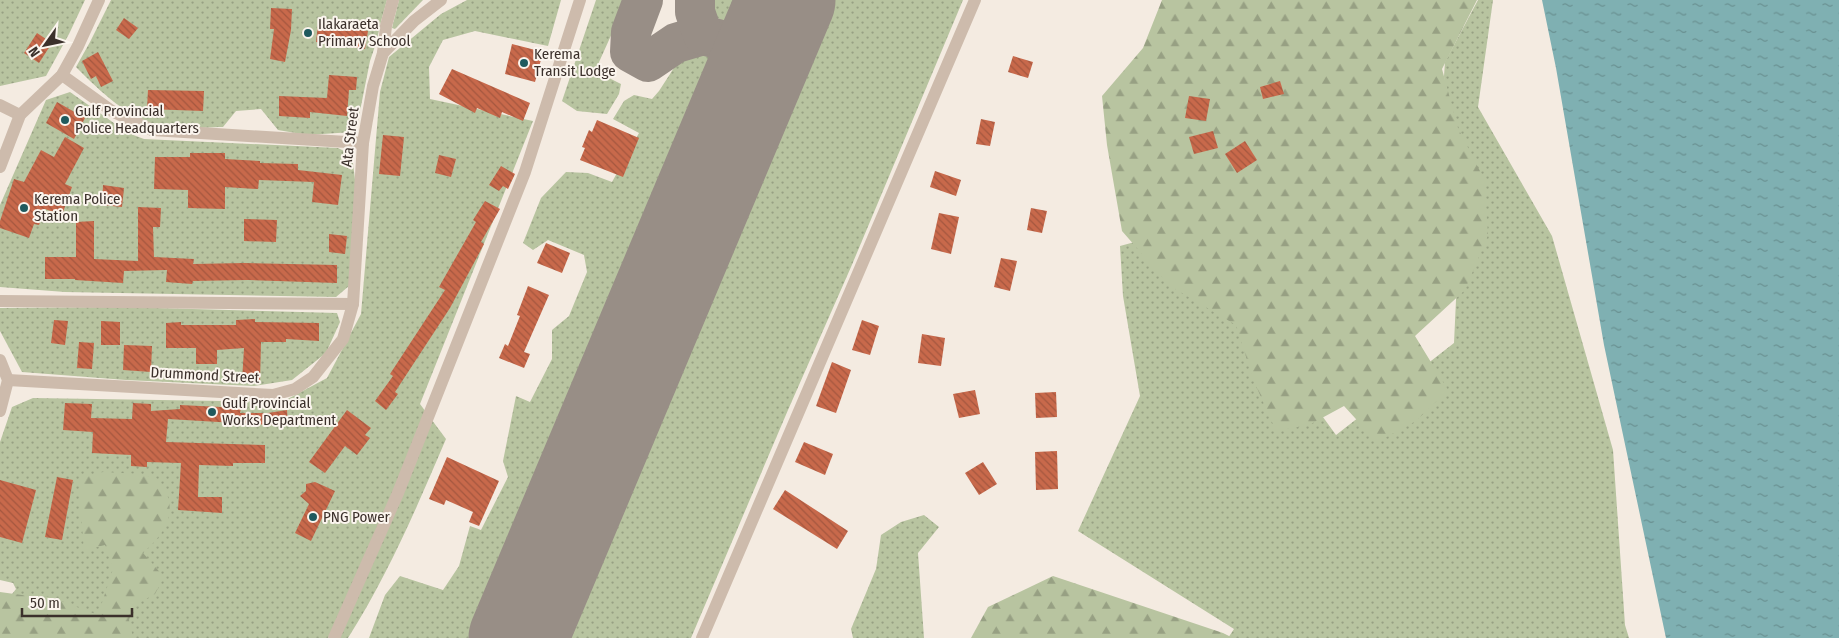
<svg xmlns="http://www.w3.org/2000/svg" width="1839" height="638" font-family="'Fira Sans Condensed',sans-serif">
  <style>
    .grass { fill: url(#grass-dots) }
    .forest { fill: url(#forest-firs) }
    .water { fill: url(#water-ripples) }
    .lines { fill: none; stroke-linecap: round; stroke-linejoin: round }
    .taxiway { stroke: #988e86; stroke-width: 40 }
    .runway { stroke: #988e86; stroke-width: 99 }
    .building { fill: url(#building-back-hatch) }
    .minor { stroke: #cdbbac; stroke-width: 12 }
    .poi-dot { fill: #1f5a5e; stroke: #fbf5ee; stroke-width: 2 }
    .labels { text-anchor: middle; dominant-baseline: central; stroke-width: 4; stroke-linejoin: round; paint-order: stroke }
    .poi-label { font-size: 15px; fill: #3b302b; stroke: #fbf5ee; text-anchor: start }
    .street-label { font-size: 15px; fill: #3b302b; stroke: #fbf5ee }
  </style>
  <defs>
    <pattern id="grass-dots" width="8" height="8" patternUnits="userSpaceOnUse" patternTransform="scale(1.25)"><rect width="8" height="8" fill="#b8c4a0"/><path d="M2 2h.1M6 6h.1" fill="none" stroke="#97a083" stroke-width="1.8" stroke-linecap="round"/></pattern>
    <pattern id="forest-firs" width="22" height="20" patternUnits="userSpaceOnUse" patternTransform="scale(1.25)"><rect width="22" height="20" fill="#b8c4a0"/><path d="M5 1l3.5 6h-7zM16 11l3.5 6h-7z" fill="#97a083"/></pattern>
    <pattern id="water-ripples" width="26" height="14" patternUnits="userSpaceOnUse" patternTransform="scale(1.25)"><rect width="26" height="14" fill="#7fb0b2"/><path d="M2 4q2-2 4 0t4 0M15 11q2-2 4 0t4 0" fill="none" stroke="#699091"/></pattern>
    <pattern id="building-back-hatch" width="6" height="6" patternUnits="userSpaceOnUse" patternTransform="scale(1.25)"><rect width="6" height="6" fill="#c8694b"/><path d="M-1 5l2 2M0 0l6 6M5-1l2 2" fill="none" stroke="#a4573f"/></pattern>
  </defs>
  <rect width="100%" height="100%" fill="#f4ebe1"/>
  <g class="grass">
    <polygon points="0,0 85,0 69,34 46,76 0,86"/>
    <path d="M 111,0 L 387,0 L 380,25 L 377,40 L 370,61 L 358,121 L 353,132 L 307,135 L 278,130 L 261,109 L 236,111 L 223,127 C 206,127 181,130 165,127 C 128,119 101,92 76,67 L 90,42 Z"/>
    <polygon points="399,0 423,0 395,29 392,28"/>
    <path d="M 467,0 L 561,0 L 548,46 L 475,31 L 443,40 L 429,67 L 430,99 L 533,121 L 420,404 L 446,439 C 417,507 388,575 348,638 L 0,638 L 0,601 L 5,603 L 16,589 L 13,583 L 0,580 L 0,442 L 12,407 L 33,398 L 282,402 L 327,378 L 361,314 L 380,92 L 389,57 L 441,14 Z"/>
    <polygon points="596,0 627,0 595,71 621,84 619,94 607,114 577,111 562,101"/>
    <polygon points="710,0 771,0 757,20 740,26 725,23 711,13"/>
    <polygon points="808,0 963,0 851,267 788,410 691,638 536,638"/>
    <polygon points="1478,0 1493,0 1478,107 1552,236 1613,450 1625,625 1629,638 1228,638 1234,629 1078,531 1140,396 1123,296 1120,246 1186,228 1336,435 1454,343 1458,257 1444,76 1445,62"/>
    <path d="M 696,47 C 712,47 727,51 734,66 C 736,72 734,81 734,87 L 501,638 L 369,638 L 385,595 L 400,576 L 443,590 L 459,566 L 470,526 L 481,530 L 508,477 L 503,461 L 516,396 L 530,402 L 552,359 L 552,330 L 569,316 L 587,272 L 584,255 L 548,240 L 533,250 L 523,243 L 541,198 L 566,172 L 588,173 L 612,182 L 639,133 L 613,119 L 624,101 L 634,95 L 652,99 L 659,91 L 683,54 Z"/>
    <polygon points="70,92 128,133 144,139 338,148 352,155 356,188 349,286 336,297 65,292 0,287 0,205 46,100"/>
    <polygon points="120,307 337,313 340,322 326,353 292,380 254,386 126,380 22,372 0,331 0,308"/>
    <polygon points="924,515 939,527 918,553 924,638 853,638 851,629 876,569 881,535 901,522"/>
  </g>
  <g class="forest">
    <polygon points="1162,0 1477,0 1442,69 1458,128 1484,179 1488,235 1465,290 1415,336 1448,390 1416,421 1377,442 1344,406 1309,425 1276,431 1253,379 1236,325 1170,286 1122,231 1107,145 1102,96 1143,48"/>
    <path d="M 103,472 L 140,474 L 158,479 C 162,486 168,494 169,501 C 173,523 158,539 143,553 L 164,577 L 155,594 L 133,606 L 129,620 L 133,638 L 0,638 L 0,592 L 29,596 L 50,597 L 98,615 L 113,569 L 105,545 L 84,550 L 80,500 L 81,477 Z"/>
    <polygon points="1053,576 1223,633 1233,638 971,638 988,607"/>
  </g>
  <polygon class="water" points="1542,0 1839,0 1839,638 1666,638 1604,345 1556,68"/>
  <g class="lines">
    <g class="taxiway">
      <polyline points="643,0 631,32 630,52 648,62 676,43 703,35 764,52"/>
      <polyline points="695,0 695,12 703,35"/>
    </g>
    <polyline class="runway" points="518,638 786,0"/>
  </g>
  <g class="building">
    <polygon points="271,8 292,9 291,30 285,62 270,59 274,29 270,29"/>
    <polygon points="124,18 138,28 129,39 116,30"/>
    <polygon points="318,24 368,31 365,49 316,42"/>
    <polygon points="37,33 52,43 39,63 24,53"/>
    <polygon points="512,44 543,52 535,82 505,74"/>
    <polygon points="98,52 113,81 101,87 96,76 91,79 82,61"/>
    <polygon points="1013,56 1033,62 1028,78 1008,72"/>
    <polygon points="452,69 530,103 523,121 502,112 500,118 477,108 475,113 439,94"/>
    <polygon points="329,75 357,77 356,90 349,90 347,116 310,112 310,118 279,116 279,96 327,98"/>
    <polygon points="1280,81 1284,94 1263,99 1260,87"/>
    <polygon points="148,90 204,91 203,111 147,109"/>
    <polygon points="1189,96 1210,99 1206,121 1185,118"/>
    <polygon points="57,102 85,118 74,139 46,123"/>
    <polygon points="981,119 995,122 990,146 976,144"/>
    <polygon points="597,120 639,138 623,177 580,160 585,148 582,147 589,130 592,132"/>
    <polygon points="1213,131 1218,148 1194,154 1189,137"/>
    <polygon points="383,135 404,137 400,176 379,174"/>
    <polygon points="65,137 84,148 65,184 72,187 62,215 45,209 39,225 34,224 29,238 0,228 0,221 14,179 24,182 41,150 54,157"/>
    <polygon points="1245,141 1257,160 1237,173 1225,154"/>
    <polygon points="190,153 225,153 225,159 260,161 260,163 298,164 298,170 342,175 338,205 312,202 314,182 259,180 258,189 225,187 225,209 188,208 188,190 154,189 155,157 190,157"/>
    <polygon points="439,155 456,159 451,177 435,173"/>
    <polygon points="501,166 515,174 508,189 503,186 499,191 489,185"/>
    <polygon points="935,171 961,180 956,196 930,187"/>
    <polygon points="103,185 124,188 122,207 102,205"/>
    <polygon points="485,201 500,209 481,242 484,244 450,308 395,392 398,394 386,410 375,401 393,376 390,374 445,290 439,287 476,222 473,220"/>
    <polygon points="138,207 161,208 160,227 153,227 154,257 194,259 193,264 244,263 337,265 337,283 248,280 193,281 192,284 166,282 167,270 124,271 123,283 75,280 75,279 45,279 45,257 76,257 76,222 94,221 94,259 138,261"/>
    <polygon points="1031,208 1047,211 1042,233 1027,230"/>
    <polygon points="939,213 959,217 951,254 931,249"/>
    <polygon points="244,219 277,220 276,242 244,241"/>
    <polygon points="329,234 347,236 345,254 329,252"/>
    <polygon points="546,243 570,253 562,273 537,263"/>
    <polygon points="1001,258 1017,261 1010,291 994,287"/>
    <polygon points="528,286 549,295 524,352 530,354 524,368 499,358 505,344 508,346 520,316 517,315"/>
    <polygon points="255,319 255,322 319,323 319,341 286,339 286,342 261,342 260,382 242,381 244,348 217,350 217,364 196,364 196,348 166,348 166,323 181,322 181,325 236,325 236,320"/>
    <polygon points="54,320 68,321 65,345 51,343"/>
    <polygon points="862,320 879,326 870,355 852,350"/>
    <polygon points="101,321 120,322 120,345 101,345"/>
    <polygon points="922,334 945,338 941,366 918,363"/>
    <polygon points="79,342 94,343 92,369 77,368"/>
    <polygon points="124,345 152,346 151,372 123,370"/>
    <polygon points="832,362 851,370 836,413 816,406"/>
    <polygon points="975,390 980,414 959,418 953,394"/>
    <polygon points="1056,392 1057,417 1036,418 1035,393"/>
    <polygon points="65,403 92,404 91,418 132,419 133,403 151,404 151,411 180,409 180,405 241,408 240,413 268,413 287,410 288,426 168,419 166,442 265,445 265,463 233,463 233,466 199,465 198,497 222,497 222,513 178,510 181,463 147,462 147,467 131,466 131,455 92,453 93,432 63,430"/>
    <polygon points="347,410 371,428 365,435 370,438 357,455 345,446 325,473 309,462"/>
    <polygon points="804,442 833,454 825,475 795,462"/>
    <polygon points="1057,451 1058,489 1036,490 1035,452"/>
    <polygon points="447,457 499,481 479,526 469,522 473,512 446,500 444,505 429,499"/>
    <polygon points="983,462 997,484 979,495 965,473"/>
    <polygon points="57,477 73,480 62,540 45,537"/>
    <polygon points="0,480 36,490 22,543 0,537"/>
    <polygon points="315,482 335,491 311,541 295,533 309,504 300,496 306,491 306,484"/>
    <polygon points="785,490 848,531 837,549 773,509"/>
  </g>
  <g class="lines">
    <g class="minor">
      <polyline points="383,53 386,26 393,0"/>
      <polyline points="62,75 112,111 152,130 363,143"/>
      <polyline points="0,105 20,115"/>
      <polyline points="0,167 20,115 62,75 78,46 99,0"/>
      <polyline points="0,301 353,304"/>
      <polyline points="0,360 8,380 0,411"/>
      <polyline points="8,380 273,395 295,389 313,377 343,339 353,304 363,143 373,86 383,53 414,21 441,0"/>
      <polyline points="334,638 398,493 525,172 580,0"/>
      <polyline points="702,638 975,0"/>
    </g>
  </g>
  <g class="poi-dot">
    <circle cx="308" cy="33" r="5"/>
    <circle cx="524" cy="63" r="5"/>
    <circle cx="65" cy="120" r="5"/>
    <circle cx="24" cy="208" r="5"/>
    <circle cx="212" cy="412" r="5"/>
    <circle cx="313" cy="517" r="5"/>
  </g>
  <g class="labels">
    <g class="poi-label">
      <text x="318" y="24">Ilakaraeta<tspan x="318" dy="17">Primary School</tspan></text>
      <text x="534" y="54">Kerema<tspan x="534" dy="17">Transit Lodge</tspan></text>
      <text x="75" y="111">Gulf Provincial<tspan x="75" dy="17">Police Headquarters</tspan></text>
      <text x="34" y="199">Kerema Police<tspan x="34" dy="17">Station</tspan></text>
      <text x="222" y="403">Gulf Provincial<tspan x="222" dy="17">Works Department</tspan></text>
      <text x="323" y="517">PNG Power</text>
    </g>
    <g class="street-label">
      <text transform="translate(350 137) rotate(-83)">Ata Street</text>
      <text transform="translate(205 375) rotate(3)">Drummond Street</text>
    </g>
  </g>
  <g transform="translate(45 45) rotate(237)" stroke="#fbf5ee" stroke-width="4" paint-order="stroke">
  <path d="M0-4L9 19L0 12L-9 19Z" fill="#3b302b"/>
  <text y="-8" font-size="14" font-weight="bold" text-anchor="middle" fill="#3b302b">N</text>
  </g>
  <path d="M22 608v8h110v-8" fill="none" stroke="#3b302b" stroke-width="2.5"/>
  <text x="30" y="608" font-size="15" fill="#3b302b" stroke="#fbf5ee" stroke-width="4" paint-order="stroke">50 m</text>
</svg>
